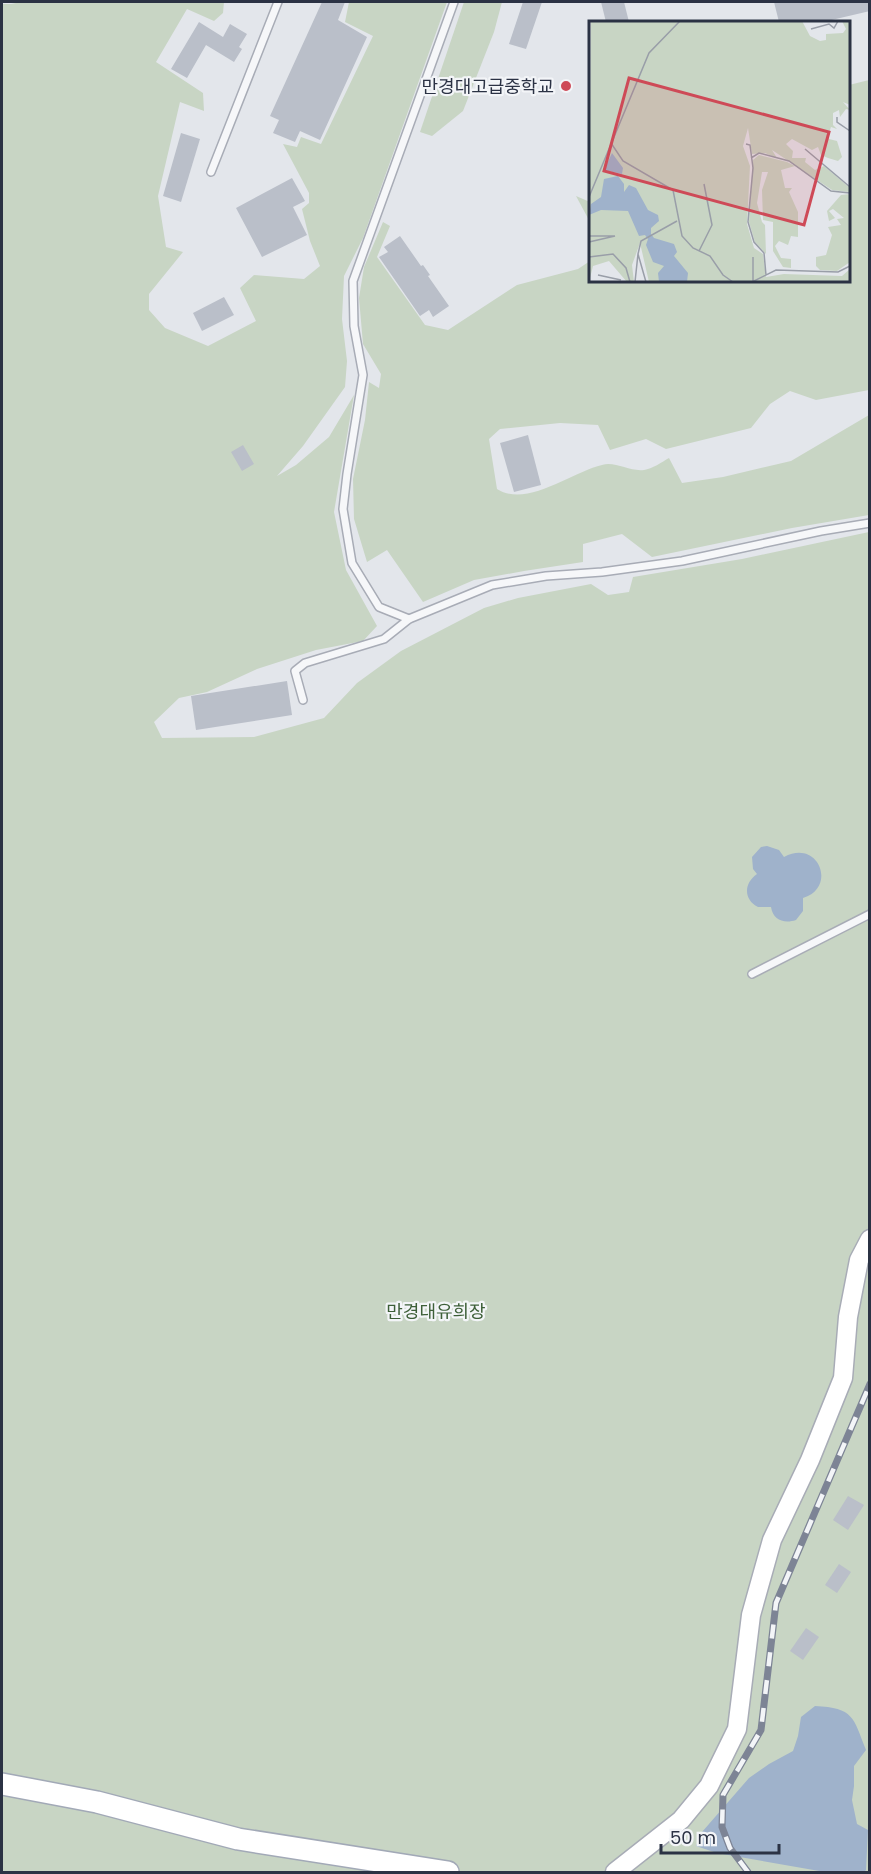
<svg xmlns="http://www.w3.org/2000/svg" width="871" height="1874" font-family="Poppins,'Noto Sans KR',sans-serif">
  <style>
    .green { fill: #c8d5c4 }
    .water { fill: #9fb2cb }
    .building { fill: #babfc9 }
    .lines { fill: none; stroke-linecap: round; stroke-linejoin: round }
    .lane-casing { stroke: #a8acb6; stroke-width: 10 }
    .secondary-casing { stroke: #a8acb6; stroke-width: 21 }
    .primary-casing { stroke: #a2a9b7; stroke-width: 24 }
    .lane { stroke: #f6f7f9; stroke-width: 7 }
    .secondary { stroke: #fff; stroke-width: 18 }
    .primary { stroke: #fff; stroke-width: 21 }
    .rail-casing { stroke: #7d8495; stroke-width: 7 }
    .rail { stroke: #f3f5f8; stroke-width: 4.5; stroke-dasharray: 14; stroke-linecap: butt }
    .poi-dot { fill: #ce4a57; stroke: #f3f5f8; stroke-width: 2 }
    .labels { text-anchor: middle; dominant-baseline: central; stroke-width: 4.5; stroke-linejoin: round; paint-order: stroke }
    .poi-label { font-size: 18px; fill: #2b3244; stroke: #f3f5f8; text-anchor: end }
    .park-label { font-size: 18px; fill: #3d5f38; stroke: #f3f5f8 }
    .inset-road { fill: none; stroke: #999ea8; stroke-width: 1.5 }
    .view { fill: #ce4a57; fill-opacity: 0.15; stroke: #ce4a57; stroke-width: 3 }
    .inset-edge { fill: none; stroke: #2b3244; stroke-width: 3 }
  </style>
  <rect width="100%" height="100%" fill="#e3e6eb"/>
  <g class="green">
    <polygon points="21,2 224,2 223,13 214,21 187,9 156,62 203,93 204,111 180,102 158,196 166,247 183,252 149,294 149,310 165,328 208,346 256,321 240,288 254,275 304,279 320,266 310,241 302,209 309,203 309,193 283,144 297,147 301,137 321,144 373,36 345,22 349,2 447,2 363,238 344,276 342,319 347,361 345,387 303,446 277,476 296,465 329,437 354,395 334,512 346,570 377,626 363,641 316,650 257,669 207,692 179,698 154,722 162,738 254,737 324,718 357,683 401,651 484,608 518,598 591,584 608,595 629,592 633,577 742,559 869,532 869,1872 2,1872 2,4 11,4"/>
    <polygon points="464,2 502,2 494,32 463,111 432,136 420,132"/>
    <path d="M 869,80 L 869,390 L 816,400 L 790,391 L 770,404 L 751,428 L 666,449 L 646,439 L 610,450 L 598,425 L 560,423 L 500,429 L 489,439 L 497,489 C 527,508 572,472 602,465 C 615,461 630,472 644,470 C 652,469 662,462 669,458 L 682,483 L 723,477 L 791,461 L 869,415 L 869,515 L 792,528 L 652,557 L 622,534 L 583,544 L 583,562 L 524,571 L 474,580 L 423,602 L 387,550 L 367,562 L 354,519 L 353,479 L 365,420 L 369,382 L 379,388 L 381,374 L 363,344 L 359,298 L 364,267 L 383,222 L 390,226 L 377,257 L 425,325 L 448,330 L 517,285 L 578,269 L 590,261 L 590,280 L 848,280 L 849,85 Z"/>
    <polygon points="576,196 590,202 590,222"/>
  </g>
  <g class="water">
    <path d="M 767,846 L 779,850 L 784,857 C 818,838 838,887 803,898 L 803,911 L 796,920 C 784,924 773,920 771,907 L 758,907 C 743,899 744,883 757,874 L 753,869 L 752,857 L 761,847 Z"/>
    <path d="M 815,1706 C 854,1708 853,1717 866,1750 L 854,1766 L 854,1786 L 852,1800 L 857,1824 L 868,1830 L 866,1870 L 864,1872 L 825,1872 L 717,1853 L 696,1846 L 702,1832 L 749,1778 L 769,1764 L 793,1751 L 798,1736 L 801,1717 Z"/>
  </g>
  <g class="building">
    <polygon points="322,2 345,2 338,20 367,37 320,140 300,131 295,142 273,133 279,120 270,116"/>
    <polygon points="523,2 542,2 526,49 509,44"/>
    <polygon points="601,2 624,2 629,22 606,22"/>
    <polygon points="774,2 870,2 870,11 823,22 779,22"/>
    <polygon points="199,22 223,37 230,24 247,34 239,47 242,49 234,62 206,45 187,78 171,69"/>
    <polygon points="181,133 200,139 181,202 163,196"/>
    <polygon points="292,178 305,201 293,207 307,235 262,257 236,208"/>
    <polygon points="400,236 421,266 423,265 430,275 428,276 449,306 433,317 429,310 420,316 379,257 388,252 384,247"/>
    <polygon points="224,297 234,315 202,331 193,313"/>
    <polygon points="528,435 541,485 514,492 500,443"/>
    <polygon points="243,445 254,464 242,471 231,452"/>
    <polygon points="287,681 292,715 196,730 191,696"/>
    <polygon points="848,1496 864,1505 848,1530 833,1520"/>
    <polygon points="839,1564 851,1572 837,1593 825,1585"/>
    <polygon points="806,1628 819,1637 803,1660 790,1651"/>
  </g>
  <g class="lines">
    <g class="lane-casing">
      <g id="lane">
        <polyline points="211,172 278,2"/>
        <polyline points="409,619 379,607 352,563 343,509 347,474 363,375 354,326 353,281 454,2"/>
        <polyline points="303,700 295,671 305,663 384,639 409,619 492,585 546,576 602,572 682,561 821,531 870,523"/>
        <polyline points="752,974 870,914"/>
      </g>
    </g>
    <g class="secondary-casing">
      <polyline id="secondary" points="615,1872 681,1820 709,1786 737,1729 751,1615 772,1540 810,1460 843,1378 848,1317 859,1260 870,1239"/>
    </g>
    <g class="primary-casing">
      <polyline id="primary" points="2,1784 97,1802 238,1839 448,1872"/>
    </g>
    <use href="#lane" class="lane"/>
    <use href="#secondary" class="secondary"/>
    <use href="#primary" class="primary"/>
    <g class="rail-casing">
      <polyline id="rail" points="748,1872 730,1848 722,1827 723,1795 761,1730 776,1603 870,1384"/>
    </g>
    <use href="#rail" class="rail"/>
  </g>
  <circle class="poi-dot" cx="566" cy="86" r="6"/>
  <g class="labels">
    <g class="poi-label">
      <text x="554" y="86">만경대고급중학교</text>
    </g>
    <g class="park-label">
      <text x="436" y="1311">만경대유희장</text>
    </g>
  </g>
  <g transform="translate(589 21)">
    <rect width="261" height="261" fill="#e3e6eb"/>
    <path d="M 2,0 L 213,0 L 221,15 L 231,20 L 237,19 L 237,13 L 254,12 L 257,8 L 253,0 L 261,0 L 261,84 L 254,81 L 261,89 L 257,88 L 251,96 L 250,89 L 244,92 L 244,104 L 248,108 L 242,106 L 240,112 L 240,118 L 248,120 L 253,136 L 249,140 L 239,137 L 232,134 L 229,126 L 223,129 L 203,118 L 197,123 L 204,130 L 203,137 L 217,137 L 216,141 L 226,149 L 235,145 L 261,167 L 260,171 L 243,169 L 183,129 L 188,137 L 176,132 L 163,133 L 159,107 L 154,125 L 161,145 L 158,203 L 165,227 L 174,233 L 177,256 L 195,253 L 253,255 L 261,248 L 261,261 L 60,261 L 51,222 L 43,244 L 45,261 L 38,261 L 20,240 L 4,245 L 0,261 ZM 170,134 L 198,141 L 206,145 L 192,149 L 196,167 L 203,167 L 200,171 L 209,191 L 209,216 L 202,215 L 199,224 L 190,220 L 186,225 L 192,237 L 202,238 L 202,247 L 194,246 L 184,230 L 184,201 L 174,199 L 173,169 L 179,151 L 173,151 L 168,182 L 173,201 L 176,204 L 177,233 L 166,221 L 160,201 L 164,139 ZM 261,173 L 261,241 L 248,250 L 231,249 L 227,245 L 227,236 L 237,234 L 243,214 L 239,206 L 252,204 L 248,198 L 255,197 L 244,188 L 240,190 L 246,197 L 240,200 L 238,190 L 252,174 Z" fill="#c8d5c4"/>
    <path d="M 23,132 L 34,147 L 33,153 L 15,149 ZM 29,155 L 35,163 L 35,171 L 40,164 L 47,167 L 59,189 L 69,194 L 70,200 L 62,207 L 62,213 L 65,217 L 85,223 L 88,231 L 85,235 L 99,252 L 98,261 L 70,261 L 69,252 L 75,245 L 64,241 L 57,224 L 59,218 L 56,214 L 50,215 L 39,190 L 12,189 L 0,194 L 2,183 L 12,176 L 15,158 Z" fill="#9fb2cb"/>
    <path class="inset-road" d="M 222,8 L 240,3 L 245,7 L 249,0M 248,96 L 248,101 L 261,110M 22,122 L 34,140 L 84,169 L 93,215 L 104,227 L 121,235 L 134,254 L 144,261M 157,123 L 161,124 L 164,147 L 159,201 L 165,221 L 175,232 L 177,254M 216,128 L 261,166M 162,137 L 170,132 L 200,140 L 242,170 L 261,172M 0,176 L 60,32 L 91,0M 0,215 L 26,215 L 0,221M 110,230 L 123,204 L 115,163M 0,236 L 24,233 L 37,247 L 41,261M 9,254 L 32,259M 164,260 L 164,236M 46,261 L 49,233M 57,261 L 49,233 L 52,220 L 88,200M 163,261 L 187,249 L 249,251 L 261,245"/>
    <path class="view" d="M 40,57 L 240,111 L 215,204 L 15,150 Z"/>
    <rect width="261" height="261" class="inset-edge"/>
  </g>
  <rect width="871" height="1874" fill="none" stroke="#2b3244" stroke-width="6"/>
  <path d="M661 1844v9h118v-9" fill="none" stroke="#2b3244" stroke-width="3"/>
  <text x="670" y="1844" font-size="18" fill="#2b3244" stroke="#f3f5f8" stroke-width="4.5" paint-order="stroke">50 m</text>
</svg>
